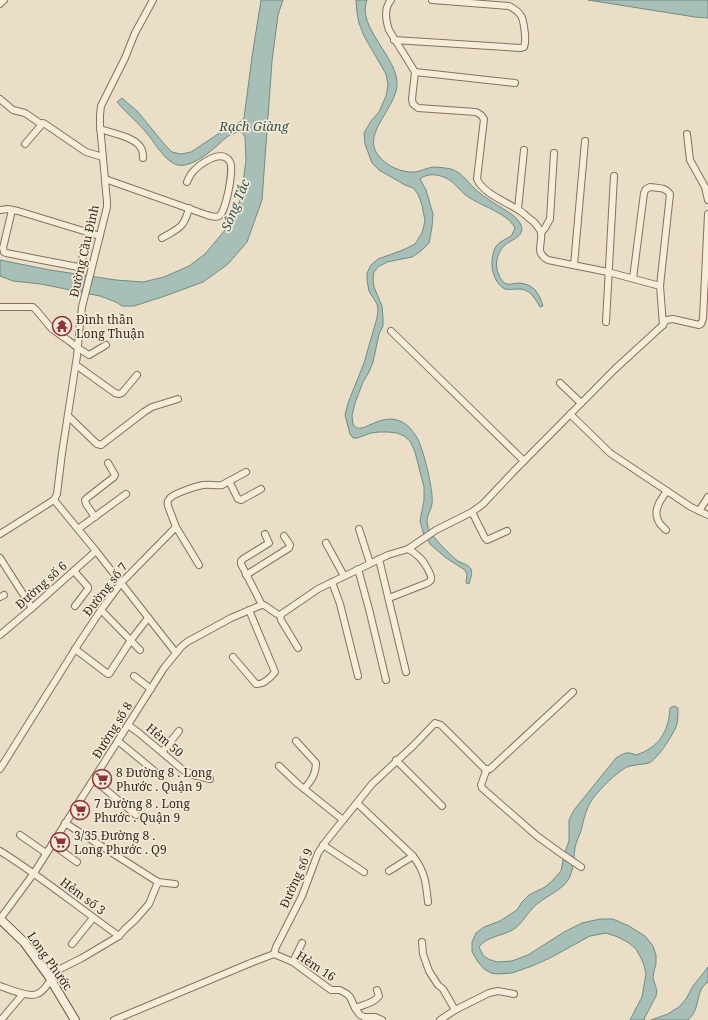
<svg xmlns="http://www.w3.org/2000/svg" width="708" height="1020" font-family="'Noto Serif',serif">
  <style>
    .water { fill: #a7bfb7; stroke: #6f8c84 }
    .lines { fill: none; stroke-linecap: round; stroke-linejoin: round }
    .street-casing { stroke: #84715e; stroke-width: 8 }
    .secondary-casing { stroke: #665241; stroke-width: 10 }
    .street { stroke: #f6ecd9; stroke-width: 6 }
    .secondary { stroke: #f6ecd9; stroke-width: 8 }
    .labels { text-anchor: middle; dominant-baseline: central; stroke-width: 3.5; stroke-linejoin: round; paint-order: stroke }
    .street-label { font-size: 12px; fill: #362a20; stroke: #f3e9d6 }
    .poi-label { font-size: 12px; fill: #362a20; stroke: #f3e9d6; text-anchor: start }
    .water-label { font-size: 13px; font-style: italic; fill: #315451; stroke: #f3e9d6 }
  </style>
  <rect width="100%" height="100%" fill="#eadec7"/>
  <g class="water">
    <path d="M 261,0 L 283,0 L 278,15 L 272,61 L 262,200 L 247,242 L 228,264 L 203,282 L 165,296 L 134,306 L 122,306 L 116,302 L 100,296 L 41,284 L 13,281 L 0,276 L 0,260 L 50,270 L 116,280 L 143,282 L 164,277 L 189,266 L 205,254 L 231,223 L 241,198 L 246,160 L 245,137 L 242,132 C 233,131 225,138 219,144 C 209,153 186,172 173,163 C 161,156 154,141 145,131 C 136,120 125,112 117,102 L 122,98 L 138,112 L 165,145 L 172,152 L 181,154 L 191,152 L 230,126 L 240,122 L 244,118 L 252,57 Z"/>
    <path d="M 356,0 L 367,0 C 356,26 397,57 397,83 C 398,107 361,133 378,155 C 386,166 402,173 415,172 C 421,171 427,168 433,167 C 438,167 446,168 451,169 C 461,172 467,181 474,188 C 479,193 485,197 491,201 C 499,207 515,214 520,223 C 527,236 512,239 505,245 C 497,252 494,265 499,275 C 500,278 503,283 507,284 C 510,285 515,283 519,283 C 534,284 539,293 543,306 L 540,307 C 535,298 529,288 518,289 C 514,289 509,290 505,289 C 502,288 500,285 498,283 C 491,273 490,260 495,248 C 500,240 506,240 512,235 C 512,234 514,230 515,229 C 511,215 482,206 470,198 C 461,193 456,183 446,178 C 438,174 427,173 420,179 L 426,190 L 433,214 L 432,227 L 429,243 L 421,251 L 412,257 L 387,262 L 378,267 L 374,272 L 373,278 L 374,287 L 382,306 L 383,318 L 383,326 L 379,334 L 373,362 L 369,372 L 363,382 L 355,403 L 352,416 L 353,424 C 355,427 357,429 361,428 C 365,428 368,425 372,424 C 385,418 397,416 409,427 C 411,429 414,433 416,436 C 423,446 434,492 432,504 C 430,514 425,516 428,527 C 430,535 452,557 458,561 C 463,564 468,564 471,569 C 473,574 470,579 469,584 L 466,583 L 467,574 L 465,570 L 446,558 L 438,551 L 431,545 L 424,535 L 420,521 L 424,500 L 424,487 L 415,452 L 410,441 L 404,436 L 397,433 L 388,432 L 379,432 L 371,433 L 357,438 L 353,438 L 350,434 L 345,415 L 348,403 L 364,363 L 377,318 L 378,309 L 377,304 L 369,291 L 367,280 L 367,273 L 371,265 L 378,259 L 403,250 L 415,244 L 422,233 L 425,221 L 422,205 L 418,194 L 413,188 L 405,185 L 379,170 L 372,163 L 369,155 L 365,144 L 364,133 L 371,121 L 379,112 L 386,96 L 388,85 L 386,74 L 364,36 L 359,23 L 357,13 Z"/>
    <polygon points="588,0 708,0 708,18 695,17"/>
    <path d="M 674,706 L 678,708 C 678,713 678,719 677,724 C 675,732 657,760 649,763 C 641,765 633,764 625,768 C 614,775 602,787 594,797 C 586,807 584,819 581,831 C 579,836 576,842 575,848 C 573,862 574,875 564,885 C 556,893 545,897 537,904 C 528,911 523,923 514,929 C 503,936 487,936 479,947 L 483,955 L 488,959 L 497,962 L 512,961 L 528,955 L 564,932 L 582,923 L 600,919 L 613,919 L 629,926 L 645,936 L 653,946 L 656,955 L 656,964 L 654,971 L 653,978 L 657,991 L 656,996 L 644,1019 L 645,1020 L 630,1020 L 642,997 L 646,974 L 644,965 L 641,958 L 636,949 L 629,943 L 618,937 L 606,933 L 590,936 L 550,958 L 532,966 L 512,973 L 498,974 L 491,973 L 484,969 L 478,962 L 472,952 L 472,942 L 476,933 L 484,927 L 500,921 L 517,910 L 522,902 L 529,895 L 545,887 L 552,881 L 561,871 L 564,855 L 569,841 L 569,820 L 574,810 L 616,758 C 624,753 627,751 636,755 C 658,748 669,732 670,708 Z"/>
    <path d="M 708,967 L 708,982 C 694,991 702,1008 688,1020 L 651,1020 L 668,1014 L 679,1007 L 686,999 L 693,986 Z"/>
  </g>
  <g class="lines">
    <g class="street-casing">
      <g id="street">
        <path d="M 391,0 C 384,8 386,21 389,30 L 415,72 L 412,99 L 413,104 L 418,108 L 476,112 L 481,115 L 484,119 L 477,179 C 483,193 504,201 517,209 C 523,212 528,218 534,222 C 536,225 540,229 541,232 C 543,244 534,252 548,260 L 608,272 L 660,286 L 663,325"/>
        <polyline points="0,4 4,0"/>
        <path d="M 394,40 L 521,48 L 524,47 C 526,42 525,39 525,34 C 523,19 524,14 509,6 L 432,0"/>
        <polyline points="415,72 515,83"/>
        <polyline points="0,99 13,110 25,113 41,124"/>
        <path d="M 100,129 C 112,133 135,137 141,148 C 143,151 143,155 143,158"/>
        <polyline points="687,134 690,160 705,187 708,200"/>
        <polyline points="25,144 43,123 45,124 86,152 103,157"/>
        <path d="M 105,179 L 207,215 C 211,216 216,218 219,216 C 226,212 234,169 230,162 C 222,147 198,165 191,174 C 190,176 188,179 187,182"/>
        <polyline points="518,209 524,150"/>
        <polyline points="0,210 8,209 18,211 100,236"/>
        <polyline points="12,210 3,248 4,252 6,253 78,267 81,264 85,247 91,233"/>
        <polyline points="541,233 545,228 550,219 554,153"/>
        <path d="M 162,238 C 179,228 184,228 189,208"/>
        <polyline points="574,265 585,141"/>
        <path d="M 633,278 L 644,193 L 646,189 L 650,187 C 658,188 665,187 670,194 L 660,286"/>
        <polyline points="0,307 33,307 36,310 52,329 69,341 78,348 89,355 106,345"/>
        <polyline points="606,322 614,176"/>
        <polyline points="391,331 524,461"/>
        <polyline points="76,365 115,393 119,394 122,393 137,375"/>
        <polyline points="560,383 581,403"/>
        <polyline points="570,414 610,453 691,507 708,515"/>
        <polyline points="68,416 97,444 101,445 144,412 152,407 178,399"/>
        <polyline points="229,481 238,499 241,500 261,489"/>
        <polyline points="54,500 96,551 176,653"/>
        <polyline points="699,511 708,497"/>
        <polyline points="472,512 485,538 487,540 507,531"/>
        <polyline points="95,517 86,504 85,500 87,498 114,477 115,475 108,463"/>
        <polyline points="176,527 199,565"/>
        <polyline points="78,529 126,494"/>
        <polyline points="359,529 370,563"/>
        <path d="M 666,530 C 663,527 659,524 658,520 C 653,510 661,499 667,491"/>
        <polyline points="0,534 54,500 57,494 62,453 77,356 80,324 82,307 107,207 107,202 100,125 100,115 101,106 125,58 135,33 153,0"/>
        <polyline points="326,543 344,576"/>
        <polyline points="0,558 32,608"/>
        <polyline points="379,559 406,672"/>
        <polyline points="358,569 369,609 386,680"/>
        <polyline points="74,571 88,587 88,589 75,606"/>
        <polyline points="246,575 289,548 290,545 284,536"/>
        <polyline points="332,582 340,604 358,676"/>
        <polyline points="0,597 4,595"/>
        <path d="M 389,598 L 425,584 C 427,583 430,582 431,580 C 433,576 423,560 419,557 C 416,554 412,551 408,549"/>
        <polyline points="262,605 241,564 241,561 243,559 269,543 268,541 265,534"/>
        <polyline points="101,610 140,650"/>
        <polyline points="280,615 281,620 298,648"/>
        <polyline points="0,635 32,608 96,551"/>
        <polyline points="75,649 108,674 109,674 131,640 148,618"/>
        <path d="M 233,657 L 256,684 C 263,685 271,677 275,672 L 249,610"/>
        <polyline points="134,676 151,689"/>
        <polyline points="128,725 139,733 183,770 193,775 210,779"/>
        <polyline points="118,741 158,774"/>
        <path d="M 296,741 L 316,763 C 316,774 311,781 304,789"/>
        <polyline points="162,752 179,731"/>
        <polyline points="396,760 442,806"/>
        <polyline points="279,766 298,784 343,820"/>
        <path d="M 0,769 L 79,643 L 101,610 L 121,583 L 176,527 L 168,506 C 167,503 168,500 170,498 C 175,493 197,486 203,485 C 210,484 216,486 222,485 L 246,472"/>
        <polyline points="485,769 490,769 573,692"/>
        <polyline points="93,781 99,784 136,815"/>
        <path d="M 357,803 L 413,856 C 425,872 426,882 428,902"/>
        <polyline points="65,823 158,882 175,884"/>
        <polyline points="20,835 46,853"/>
        <polyline points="52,844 77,862"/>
        <polyline points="323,845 364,872"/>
        <path d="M 0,851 C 42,877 79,908 119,936"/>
        <polyline points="389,871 413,856"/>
        <polyline points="0,919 34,873 164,668 181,647 187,642 231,618 259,606 262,605 264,605 277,614 280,615 318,589 388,555 408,549 436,530 472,512 483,504 514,471 615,369 663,325 666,320 673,319 699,325 701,324 703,319 708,214"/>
        <polyline points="422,942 423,954 429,971 438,985 443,989 455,1010 440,1020"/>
        <polyline points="72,944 93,918"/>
        <polyline points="274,954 276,947 302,896 318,853 327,840 372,784 414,745 435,723 441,725 485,769 486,771 481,785 482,788 537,836 559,852 581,867"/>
        <polyline points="274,954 293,962 331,990 340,990 347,994 350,997 355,1008 360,1015 364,1017 375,1017 382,1020"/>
        <polyline points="293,962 302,943"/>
        <polyline points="48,975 82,958 119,936 125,929 135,920 149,904 158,882"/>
        <path d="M 0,986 C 9,989 29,998 37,994 C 43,992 47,985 51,980"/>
        <path d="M 355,1008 C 363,1005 374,1003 379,996 L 377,990"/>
        <polyline points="455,1010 489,993 498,991 514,994"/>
        <polyline points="1,1020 23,994"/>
        <polyline points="114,1020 253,962 274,954"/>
      </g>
    </g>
    <g class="secondary-casing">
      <polyline id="secondary" points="0,919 24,942 48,975 75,1020"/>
    </g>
    <use href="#street" class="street"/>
    <use href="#secondary" class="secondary"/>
  </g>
  <defs>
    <g id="temple-ring" transform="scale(1)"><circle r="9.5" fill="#f3e9d6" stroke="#8e3337" stroke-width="1.5"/><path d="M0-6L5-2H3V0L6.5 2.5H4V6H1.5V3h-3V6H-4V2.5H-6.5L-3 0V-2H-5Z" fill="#8e3337"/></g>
    <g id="supermarket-ring" transform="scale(1)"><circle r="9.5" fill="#f3e9d6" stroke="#8e3337" stroke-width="1.5"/><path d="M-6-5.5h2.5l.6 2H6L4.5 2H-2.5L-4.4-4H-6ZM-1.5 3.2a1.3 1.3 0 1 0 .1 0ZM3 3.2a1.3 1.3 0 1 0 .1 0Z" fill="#8e3337"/></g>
  </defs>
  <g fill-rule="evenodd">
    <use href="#temple-ring" x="62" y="326"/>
    <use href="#supermarket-ring" x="102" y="779"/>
    <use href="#supermarket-ring" x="80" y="810"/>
    <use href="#supermarket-ring" x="60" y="842"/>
  </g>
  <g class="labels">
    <g class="street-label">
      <text transform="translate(84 251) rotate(-77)">Đường Cầu Đình</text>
      <text transform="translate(41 585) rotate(-42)">Đường số 6</text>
      <text transform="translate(105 589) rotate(-52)">Đường số 7</text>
      <text transform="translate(112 730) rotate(-58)">Đường số 8</text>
      <text transform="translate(165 740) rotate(40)">Hẻm 50</text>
      <text transform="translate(296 878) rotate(-66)">Đường số 9</text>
      <text transform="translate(83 896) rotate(37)">Hẻm số 3</text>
      <text transform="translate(50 961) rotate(55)">Long Phước</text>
      <text transform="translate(316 966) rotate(33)">Hẻm 16</text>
    </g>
    <g class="poi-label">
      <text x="76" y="319">Đình thần<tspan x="76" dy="14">Long Thuận</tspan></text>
      <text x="116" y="772">8 Đường 8 . Long<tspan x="116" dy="14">Phước . Quận 9</tspan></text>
      <text x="94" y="803">7 Đường 8 . Long<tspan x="94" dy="14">Phước . Quận 9</tspan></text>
      <text x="74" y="835">3/35 Đường 8 .<tspan x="74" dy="14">Long Phước . Q9</tspan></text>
    </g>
    <g class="water-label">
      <text x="254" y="126">Rạch Giàng</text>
      <text transform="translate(235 205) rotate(-68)">Sông Tắc</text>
    </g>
  </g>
</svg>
